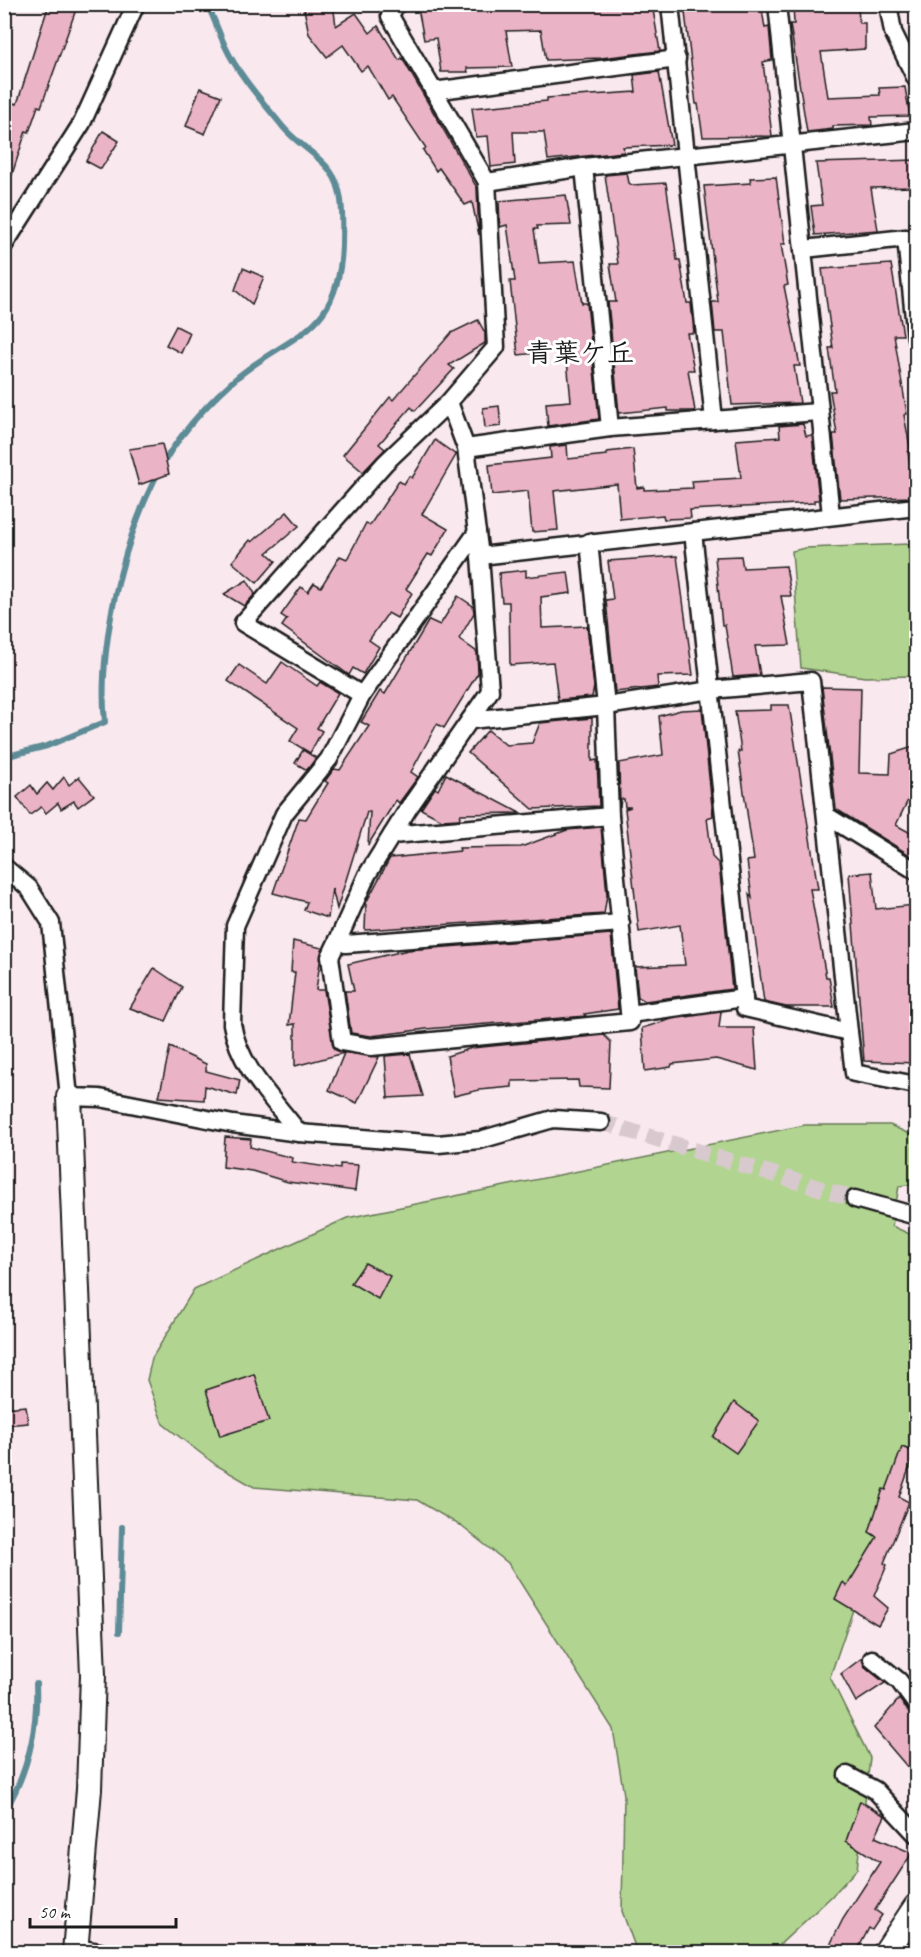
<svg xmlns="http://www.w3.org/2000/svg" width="921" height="1957" font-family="Caveat,'Klee One',sans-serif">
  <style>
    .green { fill: #b1d590; stroke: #667856; stroke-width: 1.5 }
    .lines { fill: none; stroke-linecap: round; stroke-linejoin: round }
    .stream { stroke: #5d8b96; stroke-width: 6 }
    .building { fill: #ebb3c6; stroke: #1c1c1c; stroke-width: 1.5 }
    .street-tunnel { stroke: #d8c9ce; stroke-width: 16; stroke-dasharray: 16 8; stroke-linecap: butt }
    .street-casing { stroke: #1c1c1c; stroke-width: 21 }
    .secondary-casing { stroke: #1c1c1c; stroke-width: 28 }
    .street { stroke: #fff; stroke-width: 16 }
    .secondary { stroke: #fff; stroke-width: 24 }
    .labels { text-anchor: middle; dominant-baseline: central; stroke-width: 6; stroke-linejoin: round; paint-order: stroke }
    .neighbourhood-label { font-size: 27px; font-weight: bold; fill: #1c1c1c; stroke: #fff }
  </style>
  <rect width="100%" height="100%" fill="#f9e8ee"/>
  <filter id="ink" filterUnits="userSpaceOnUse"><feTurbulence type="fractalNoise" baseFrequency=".0167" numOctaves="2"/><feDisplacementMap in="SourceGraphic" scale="12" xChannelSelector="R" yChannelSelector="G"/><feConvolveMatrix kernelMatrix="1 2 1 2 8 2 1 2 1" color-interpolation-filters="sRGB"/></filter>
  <g filter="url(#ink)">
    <g class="green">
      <polygon points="909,544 916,598 916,676 865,677 801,668 792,551 805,548"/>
      <polygon points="805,1125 890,1125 916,1137 916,1184 899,1186 892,1226 916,1237 916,1464 897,1481 830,1677 870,1758 857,1869 832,1896 776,1948 765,1952 637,1952 622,1911 624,1795 613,1729 508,1563 461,1526 417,1500 254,1487 216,1465 163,1424 147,1380 152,1358 194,1289 347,1218"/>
    </g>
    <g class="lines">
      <g class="stream">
        <path d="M 4,757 L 47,746 L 105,722 C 96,640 130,503 180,438 C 195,418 215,397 233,381 C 289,332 339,337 342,245 C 342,228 344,207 339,190 C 332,160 301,149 283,127 C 263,102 239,76 225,46 C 219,33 214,18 207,4"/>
        <polyline points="119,1632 122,1527"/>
        <path d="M 4,1813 C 27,1774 38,1729 36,1684"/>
      </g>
    </g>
    <g class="building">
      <polygon points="49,4 78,4 41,107 38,106 29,132 26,131 8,187 4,187 4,127 13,103 17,104"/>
      <polygon points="303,4 333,4 336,26 356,13 370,33 378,26 399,60 402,58 477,188 479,235 472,202 465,205 439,168 436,171 423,150 426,148 392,97 388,100 368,66 361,71 343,45 327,57 309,34"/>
      <polygon points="436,4 652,4 660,51 601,58 546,60 541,30 506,31 512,67 467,68 468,72 441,72 436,38 424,40 418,8"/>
      <polygon points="684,4 761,4 765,28 769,27 772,60 763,62 772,136 703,137 698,104 696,104"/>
      <polygon points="793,4 858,4 859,23 865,23 865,49 821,52 828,97 880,95 879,88 905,87 910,116 871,117 872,125 833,126 833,129 807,132 790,24 794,24"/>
      <polygon points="659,72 672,145 623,147 624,152 548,160 544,132 513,132 515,164 491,167 488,136 476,137 472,108 547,101 547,98 636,92 634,75"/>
      <polygon points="200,88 221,96 205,134 186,126"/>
      <polygon points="103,131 119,141 101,169 86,161"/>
      <polygon points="916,160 916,187 871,188 878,230 815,235 811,206 822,205 816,163"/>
      <polygon points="627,173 629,183 632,185 666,183 677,260 680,260 687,303 691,303 694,333 687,333 694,370 688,370 695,411 668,411 668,408 619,413 608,302 616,302 610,264 618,264 605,175"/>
      <polygon points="776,177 785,244 781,244 788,285 784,286 800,366 794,366 800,403 732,405 724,332 715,332 712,302 718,302 704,186 751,183 750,178"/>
      <polygon points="566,195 571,225 537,226 538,229 534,229 539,263 575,261 582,303 587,303 599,419 548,426 546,403 571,401 566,350 518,355 510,281 515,281 507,225 500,227 499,201"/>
      <polygon points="891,264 903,335 894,335 907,414 904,415 911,452 908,452 915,497 840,499 833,434 837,434 830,391 835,391 829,348 833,348 822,269"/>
      <polygon points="243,268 264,277 252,304 235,290"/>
      <polygon points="478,320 485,333 485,343 449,365 454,369 415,411 411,407 379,444 385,449 363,472 343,455 390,397 393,400 451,333"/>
      <polygon points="176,326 190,333 181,353 166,345"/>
      <polygon points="499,406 501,426 485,428 483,408"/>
      <polygon points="803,424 806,436 812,435 819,500 814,500 814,503 690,510 691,518 664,519 663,515 620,519 617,484 554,491 558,530 532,532 528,491 492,495 489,465 551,458 550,447 567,445 568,459 607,455 607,452 633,449 637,488 644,487 644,490 693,488 692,481 741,478 736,440 780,437 779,426"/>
      <polygon points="435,440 456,455 422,514 448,529 432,556 428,554 406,589 412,593 397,618 388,613 369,640 379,647 363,674 353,668 349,675 282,626 287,619 281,615 301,587 308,592 314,583 321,587 340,556 347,559 366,523 370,525 399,481 404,484 409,476 412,478"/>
      <polygon points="162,444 169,474 139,485 129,449"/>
      <polygon points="287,512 299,526 267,553 276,561 257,583 232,562 250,540 252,542"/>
      <polygon points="677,556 693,675 657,676 658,687 615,692 606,600 613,599 608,561"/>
      <polygon points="741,556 743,568 786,566 791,596 781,596 790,645 755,646 760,675 733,677 725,625 722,625 715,557"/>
      <polygon points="526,570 526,577 568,572 571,593 541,597 542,628 587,626 594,687 592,697 558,700 553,662 510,665 509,602 502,602 499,573"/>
      <polygon points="247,580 255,594 244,606 224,594"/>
      <polygon points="458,596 473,606 474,613 459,639 477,652 478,673 444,728 437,724 411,772 418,777 399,803 396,800 368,845 370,812 367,812 337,909 332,888 328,918 304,910 307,902 273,893 299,818 306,819 328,783 325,781 334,769 340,770 369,726 361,722 380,691 385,694 429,620 440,625"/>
      <polygon points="282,662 317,686 320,682 338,693 317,728 322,731 310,753 290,741 298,728 228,681 239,665 267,684"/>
      <polygon points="822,687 861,688 859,773 890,774 891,754 916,746 916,795 910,796 896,825 916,836 916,859 836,809"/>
      <polygon points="771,705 789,705 818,889 810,889 826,977 829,977 834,1007 786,1007 764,1002 749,894 752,898 747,861 754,860 738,751 741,751 735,711 771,710"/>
      <polygon points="702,709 713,816 707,818 712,857 719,864 732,989 645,1001 638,997 635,967 685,965 680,925 639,932 625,809 631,807 625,807 624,799 621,799 620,807 619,763 663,755 659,716 681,710"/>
      <polygon points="592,718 592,761 597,760 599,806 533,809 468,753 488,730 506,745 532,743 540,723"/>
      <polygon points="303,750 316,758 307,770 295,763"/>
      <polygon points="446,774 520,813 461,814 459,819 442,820 421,809 435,788 438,790"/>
      <polygon points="64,777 69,785 79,777 94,795 78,807 74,801 61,809 58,803 46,813 41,807 30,815 17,797 31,785 37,794 47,783 53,790"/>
      <polygon points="601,827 607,895 604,914 365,930 366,903 390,858 460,851 459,848 521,847 567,830"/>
      <polygon points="872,872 876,909 915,905 916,1063 864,1061 849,874"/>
      <polygon points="611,934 618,1009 584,1014 586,1016 426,1029 371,1036 351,1033 345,991 354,991 348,964 408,950"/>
      <polygon points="293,941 322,948 316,990 324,990 334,1049 340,1052 379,1057 357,1103 329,1090 344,1053 295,1066 295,1024 289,1025 295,972 291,972"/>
      <polygon points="154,968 182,987 166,1021 130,1008"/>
      <polygon points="721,1012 719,1028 754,1028 757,1070 716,1059 672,1064 671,1067 645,1071 642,1028 672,1019"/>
      <polygon points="604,1035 611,1042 609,1088 579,1087 578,1080 512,1081 512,1087 479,1090 454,1096 447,1056 472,1048"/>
      <polygon points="170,1047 206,1064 206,1071 240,1080 237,1095 205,1086 204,1100 159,1097"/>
      <polygon points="410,1054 423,1096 388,1098 385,1056"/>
      <polygon points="225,1137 251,1139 250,1147 293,1158 292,1162 340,1169 340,1164 358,1165 355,1191 288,1182 252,1171 223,1167"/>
      <polygon points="365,1263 390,1276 378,1299 351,1283"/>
      <polygon points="254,1374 269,1421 220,1436 206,1390"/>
      <polygon points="734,1402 759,1421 736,1453 713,1437"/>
      <polygon points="26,1406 28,1423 4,1425 4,1408"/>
      <polygon points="902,1447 915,1452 899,1497 909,1502 884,1563 887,1565 874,1596 888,1608 878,1625 835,1599 843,1582 847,1586 877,1537 869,1532 883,1489 886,1490"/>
      <polygon points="862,1658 865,1667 885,1683 856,1702 841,1674"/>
      <polygon points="899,1699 908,1711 916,1714 916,1777 874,1728"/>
      <polygon points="860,1801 885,1816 875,1837 912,1853 875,1910 882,1915 872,1930 869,1928 856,1953 826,1953 843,1919 880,1862 846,1841"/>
    </g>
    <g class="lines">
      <polyline class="street-tunnel" points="601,1122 855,1199"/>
      <g class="street-casing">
        <g id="street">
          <polyline points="396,4 390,16 487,182 584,167 916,131"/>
          <polyline points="670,4 714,420"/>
          <polyline points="777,4 831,515"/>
          <polyline points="888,4 893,32 916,79"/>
          <polyline points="433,91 677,59"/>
          <polyline points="584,167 610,428"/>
          <polyline points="4,245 82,123 136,4"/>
          <polyline points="804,249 906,238 916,338"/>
          <polyline points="449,402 466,448 480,556 490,691 408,809 367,875 338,940 330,957 342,1042 371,1047 630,1022 610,816 606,706 589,542"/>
          <polyline points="466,448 610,428 818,412"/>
          <polyline points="480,556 916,507"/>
          <polyline points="362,695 243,623 385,463 449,402 496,347 487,182"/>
          <polyline points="470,720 606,706 711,690 811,681 849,1032 745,1008 693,532"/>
          <polyline points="827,816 916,871"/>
          <polyline points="392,835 610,816"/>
          <polyline points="4,867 29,888 51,923 69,1097 100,1098 233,1124 299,1133 438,1144 480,1140 553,1119 601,1122"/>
          <polyline points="338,940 346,944 621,923"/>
          <polyline points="630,1014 744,998"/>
          <polyline points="849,1032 854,1073 916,1085"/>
          <path d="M 299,1133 C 273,1099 239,1067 232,1024 L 235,926 L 284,814 L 329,759 L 362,695 L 477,532"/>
          <polyline points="855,1199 916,1216"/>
          <polyline points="872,1659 899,1681 916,1704"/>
          <polyline points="847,1775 875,1790 916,1834"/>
          <polyline points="76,1948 100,1952"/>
        </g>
      </g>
      <g class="secondary-casing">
        <g id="secondary">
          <polyline points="69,1097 93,1675 89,1789 75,1952"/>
          <polyline points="886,1952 916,1907"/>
        </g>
      </g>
      <use href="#street" class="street"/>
      <use href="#secondary" class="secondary"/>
    </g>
  </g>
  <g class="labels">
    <g class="neighbourhood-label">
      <text x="580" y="353">青葉ケ丘</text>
    </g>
  </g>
  <rect width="921" height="1957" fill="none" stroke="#fff" stroke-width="24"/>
  <rect x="12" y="12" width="897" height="1933" fill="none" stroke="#1c1c1c" stroke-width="2" filter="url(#ink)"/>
  <path d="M30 1918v9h146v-9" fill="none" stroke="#1c1c1c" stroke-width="3"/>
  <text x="39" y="1918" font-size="18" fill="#1c1c1c" stroke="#ffffff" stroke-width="4.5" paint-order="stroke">50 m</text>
</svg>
